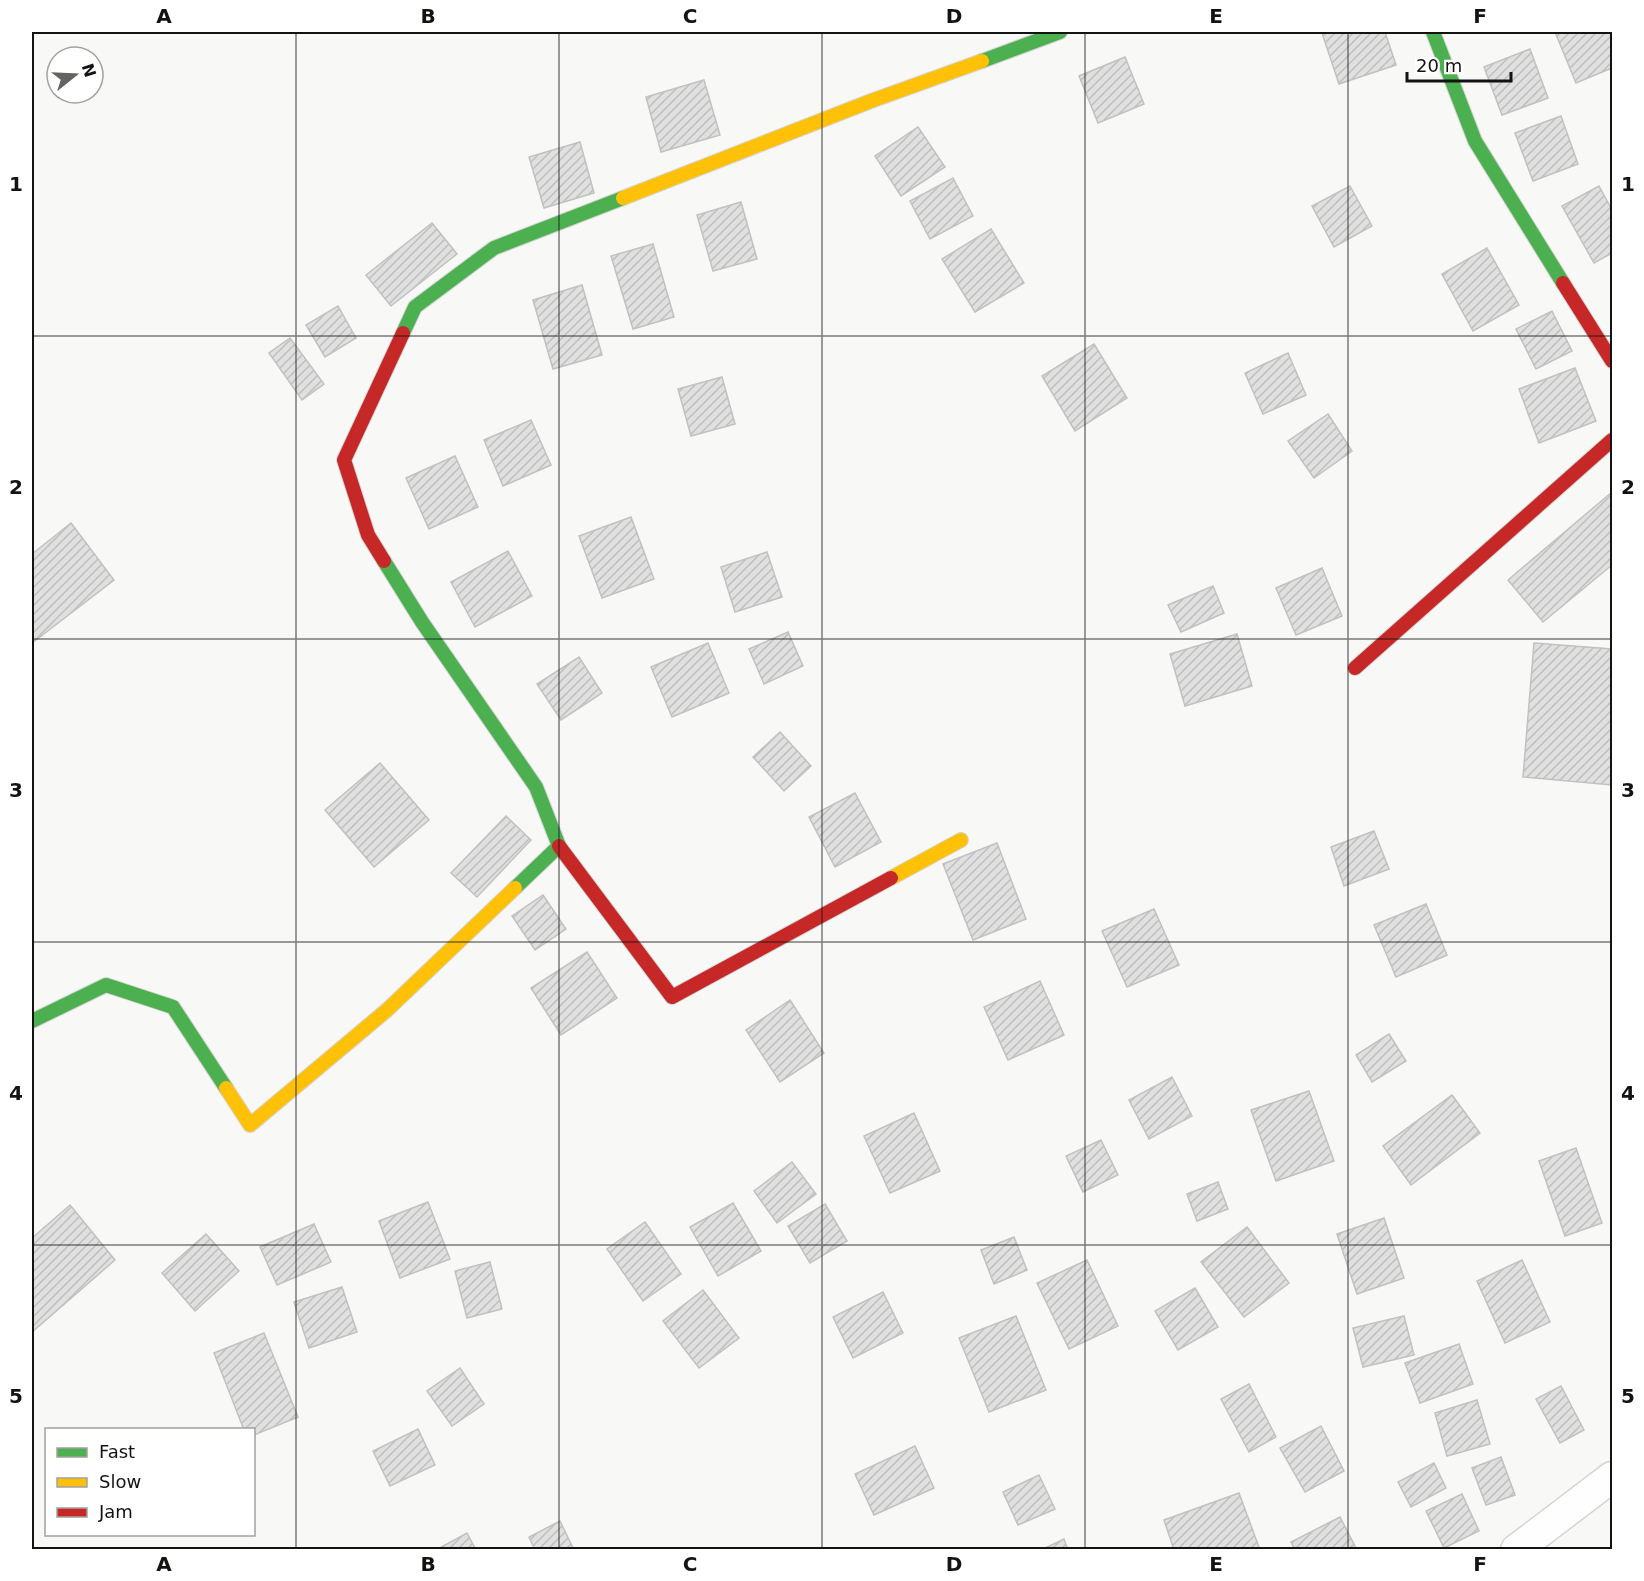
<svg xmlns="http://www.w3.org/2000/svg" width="1644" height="1581" font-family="'DejaVu Sans',sans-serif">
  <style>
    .building { fill: url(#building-hatch); stroke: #c0c2c1; stroke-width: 1.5 }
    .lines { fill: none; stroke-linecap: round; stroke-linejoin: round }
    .street-casing { stroke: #d4d5d3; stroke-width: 33 }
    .fast-casing { stroke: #d4d5d3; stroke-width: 16 }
    .slow-casing { stroke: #d4d5d3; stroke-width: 16 }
    .jam-casing { stroke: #d4d5d3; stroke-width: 16 }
    .street { stroke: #fefefe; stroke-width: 30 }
    .fast { stroke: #4caf50; stroke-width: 14 }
    .slow { stroke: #ffc107; stroke-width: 14 }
    .jam { stroke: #c62828; stroke-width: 14 }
    .grid { fill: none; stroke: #131412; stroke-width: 1.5; stroke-opacity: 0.55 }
    .neatline { fill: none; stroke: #131412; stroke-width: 2 }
    .grid-label { font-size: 20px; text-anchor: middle; font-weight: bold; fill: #131412 }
  </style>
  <defs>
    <pattern id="building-hatch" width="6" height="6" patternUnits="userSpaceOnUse" patternTransform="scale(1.5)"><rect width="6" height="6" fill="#dfe0df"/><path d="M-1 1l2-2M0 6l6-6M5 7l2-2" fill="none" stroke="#bebfbe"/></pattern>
  </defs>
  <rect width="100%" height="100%" fill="#f8f9f7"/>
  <g class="building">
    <polygon points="1327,32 1385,32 1396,65 1339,84 1322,33"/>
    <polygon points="1555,32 1612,32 1612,68 1576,83"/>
    <polygon points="1530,49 1548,98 1502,115 1484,67"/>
    <polygon points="1125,57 1144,104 1098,123 1079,76"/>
    <polygon points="704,80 720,135 661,152 646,97"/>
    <polygon points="1561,116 1578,164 1533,181 1515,133"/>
    <polygon points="918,127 945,167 901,196 875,156"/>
    <polygon points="580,142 594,193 544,208 529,157"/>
    <polygon points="953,178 973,216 930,239 910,201"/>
    <polygon points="1350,186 1372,226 1334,247 1312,206"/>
    <polygon points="1599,186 1612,210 1612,253 1594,263 1562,206"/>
    <polygon points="741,202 757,259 713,271 697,215"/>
    <polygon points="432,223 457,254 391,306 366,275"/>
    <polygon points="991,229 1024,283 975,312 942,259"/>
    <polygon points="653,244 674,317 633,329 611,256"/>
    <polygon points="1487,248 1519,305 1473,331 1442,274"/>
    <polygon points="582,285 602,355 553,369 533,300"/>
    <polygon points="338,306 356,338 325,357 306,325"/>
    <polygon points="1552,311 1572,351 1536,369 1516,329"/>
    <polygon points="290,338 324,384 302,400 269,353"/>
    <polygon points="1094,344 1127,398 1075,431 1042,376"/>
    <polygon points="1288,353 1306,395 1263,414 1245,373"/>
    <polygon points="1575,368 1596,421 1539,443 1519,389"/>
    <polygon points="722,377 735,424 691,436 678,389"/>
    <polygon points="1328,414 1352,451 1314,478 1288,441"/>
    <polygon points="531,420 551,465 503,486 484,440"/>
    <polygon points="455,456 478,507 429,529 406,478"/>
    <polygon points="1612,492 1612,565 1543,622 1508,580"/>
    <polygon points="631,517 654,579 602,598 579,536"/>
    <polygon points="71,523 114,580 32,643 32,554"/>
    <polygon points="508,551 532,596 475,627 451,582"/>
    <polygon points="767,552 782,597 735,612 721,567"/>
    <polygon points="1322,568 1342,616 1296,635 1276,588"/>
    <polygon points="1213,586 1224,613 1181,632 1168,605"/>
    <polygon points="788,632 803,666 764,684 749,649"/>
    <polygon points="1237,634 1252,686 1185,706 1170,654"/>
    <polygon points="708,643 729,693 672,717 651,667"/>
    <polygon points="1534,643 1612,649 1612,785 1523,777"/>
    <polygon points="579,657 602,693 561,720 537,684"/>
    <polygon points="780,732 811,766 784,791 753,757"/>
    <polygon points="380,763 429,820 374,867 325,810"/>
    <polygon points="855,793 881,842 835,867 809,817"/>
    <polygon points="506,816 531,840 477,897 451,873"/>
    <polygon points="1374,831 1389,869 1344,886 1331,847"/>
    <polygon points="997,843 1026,919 973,940 943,864"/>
    <polygon points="543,895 566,929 535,950 512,916"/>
    <polygon points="1426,904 1447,955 1396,977 1374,925"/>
    <polygon points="1154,909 1179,965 1127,987 1102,931"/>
    <polygon points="587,952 617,998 561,1035 531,988"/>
    <polygon points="1040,981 1064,1035 1008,1060 984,1007"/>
    <polygon points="790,1000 824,1053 780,1082 746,1030"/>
    <polygon points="1389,1034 1406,1061 1372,1082 1356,1055"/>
    <polygon points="1172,1077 1192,1116 1149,1139 1129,1100"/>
    <polygon points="1309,1091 1334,1161 1276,1181 1251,1110"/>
    <polygon points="1452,1095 1480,1133 1411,1185 1383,1146"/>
    <polygon points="914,1113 940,1171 890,1193 864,1136"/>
    <polygon points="1101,1140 1118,1175 1083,1192 1066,1156"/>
    <polygon points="1576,1148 1602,1223 1565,1236 1539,1161"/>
    <polygon points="792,1162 816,1194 777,1223 754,1191"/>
    <polygon points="1218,1182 1228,1209 1197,1221 1187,1194"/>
    <polygon points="428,1202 450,1259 400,1278 379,1221"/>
    <polygon points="733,1203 761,1251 718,1276 690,1227"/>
    <polygon points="825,1204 847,1241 810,1263 788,1226"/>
    <polygon points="70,1205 115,1260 32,1332 32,1238"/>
    <polygon points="1384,1218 1404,1278 1357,1294 1337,1234"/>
    <polygon points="645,1222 681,1274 643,1301 607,1249"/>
    <polygon points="314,1224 331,1262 277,1285 260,1247"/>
    <polygon points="1247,1227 1289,1283 1244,1317 1201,1262"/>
    <polygon points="206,1234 239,1271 195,1311 162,1273"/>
    <polygon points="1014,1237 1027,1270 994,1284 981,1250"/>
    <polygon points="1087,1260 1118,1326 1069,1349 1037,1283"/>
    <polygon points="1522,1260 1550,1322 1505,1343 1477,1281"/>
    <polygon points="490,1262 502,1309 467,1318 455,1271"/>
    <polygon points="342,1287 357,1332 309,1348 294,1302"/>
    <polygon points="1195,1288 1218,1327 1178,1350 1155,1311"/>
    <polygon points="703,1290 739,1338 699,1368 663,1321"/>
    <polygon points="883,1292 903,1333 853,1358 833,1317"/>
    <polygon points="1016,1316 1046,1390 989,1412 959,1338"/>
    <polygon points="1404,1316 1414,1355 1363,1367 1353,1328"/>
    <polygon points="264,1333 298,1417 254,1435 254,1430 244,1430 214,1353"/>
    <polygon points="1459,1344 1473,1384 1420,1403 1405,1363"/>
    <polygon points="460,1368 484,1404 452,1426 427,1391"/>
    <polygon points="1249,1384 1276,1437 1249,1452 1221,1399"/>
    <polygon points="1561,1386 1584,1430 1560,1443 1536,1399"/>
    <polygon points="1477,1400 1490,1444 1447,1456 1435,1413"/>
    <polygon points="1321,1426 1344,1471 1305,1492 1280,1448"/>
    <polygon points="418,1429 435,1465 390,1486 373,1451"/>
    <polygon points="915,1446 934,1488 874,1515 855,1474"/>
    <polygon points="1501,1457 1515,1495 1486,1505 1472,1468"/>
    <polygon points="1434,1463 1446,1488 1411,1507 1398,1482"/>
    <polygon points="1039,1475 1055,1509 1018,1525 1003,1492"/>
    <polygon points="1239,1493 1260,1550 1174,1550 1164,1520"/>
    <polygon points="1462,1494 1479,1531 1444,1548 1426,1511"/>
    <polygon points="1340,1517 1357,1550 1295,1550 1291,1542"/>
    <polygon points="560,1521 574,1550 535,1550 529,1537"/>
    <polygon points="467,1533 476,1550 436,1550"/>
    <polygon points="1064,1539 1068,1550 1041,1550"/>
  </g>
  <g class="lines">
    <g class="street-casing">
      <polyline id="street" points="1516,1550 1612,1477"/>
    </g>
    <g class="fast-casing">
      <g id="fast">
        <polyline points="1433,32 1475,141 1563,283"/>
        <polyline points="982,61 1060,32"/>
        <polyline points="403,333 415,307 494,248 623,198"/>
        <polyline points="384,561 422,622 536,787 559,846 515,888"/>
        <polyline points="32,1021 106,985 173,1007 226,1088"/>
      </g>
    </g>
    <g class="slow-casing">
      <g id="slow">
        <polyline points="623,198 871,101 982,61"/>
        <polyline points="891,878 961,840"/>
        <polyline points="226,1088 250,1125 387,1010 515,888"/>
      </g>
    </g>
    <g class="jam-casing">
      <g id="jam">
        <polyline points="1563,283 1612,361"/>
        <polyline points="384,561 368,535 344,460 403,333"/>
        <polyline points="1355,668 1612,440"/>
        <polyline points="559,846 672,997 891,878"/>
      </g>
    </g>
    <use href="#street" class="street"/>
    <use href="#fast" class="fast"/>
    <use href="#slow" class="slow"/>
    <use href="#jam" class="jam"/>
  </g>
  <path class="grid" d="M 296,32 L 296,1550M 559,32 L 559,1550M 822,32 L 822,1550M 1085,32 L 1085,1550M 1348,32 L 1348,1550M 32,336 L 1612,336M 32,639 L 1612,639M 32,942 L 1612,942M 32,1245 L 1612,1245"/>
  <rect width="1644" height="1581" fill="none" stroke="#ffffff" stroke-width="66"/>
  <rect x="45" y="1428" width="210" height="108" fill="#ffffff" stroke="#a1a1a0" stroke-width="1.5"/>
  <rect x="57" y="1448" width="30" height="9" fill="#4caf50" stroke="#a1a1a0" stroke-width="1.5"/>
  <text x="99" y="1458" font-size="18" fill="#131412">Fast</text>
  <rect x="57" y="1478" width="30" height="9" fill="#ffc107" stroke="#a1a1a0" stroke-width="1.5"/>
  <text x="99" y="1488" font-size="18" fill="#131412">Slow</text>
  <rect x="57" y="1508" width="30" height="9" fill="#c62828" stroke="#a1a1a0" stroke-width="1.5"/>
  <text x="99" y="1518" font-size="18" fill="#131412">Jam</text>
  <g transform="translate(75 75) rotate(72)"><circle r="28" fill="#ffffff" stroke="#a1a1a0" stroke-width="1.5"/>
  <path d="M0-4.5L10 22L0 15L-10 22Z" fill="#636462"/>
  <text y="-9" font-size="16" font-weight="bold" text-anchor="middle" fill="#131412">N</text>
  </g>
  <path d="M1407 72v9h104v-9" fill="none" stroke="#131412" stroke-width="3"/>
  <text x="1416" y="72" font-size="18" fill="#131412" stroke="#ffffff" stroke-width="4.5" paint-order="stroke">20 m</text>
  <rect x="33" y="33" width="1578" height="1515" class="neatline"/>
  <g class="grid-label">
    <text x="164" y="23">A</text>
    <text x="428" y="23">B</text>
    <text x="690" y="23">C</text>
    <text x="954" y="23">D</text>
    <text x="1216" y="23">E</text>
    <text x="1480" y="23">F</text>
    <text x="16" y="191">1</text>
    <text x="1628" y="191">1</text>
    <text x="16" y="494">2</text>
    <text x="1628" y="494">2</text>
    <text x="16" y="797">3</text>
    <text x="1628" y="797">3</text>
    <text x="16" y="1100">4</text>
    <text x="1628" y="1100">4</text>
    <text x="16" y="1403">5</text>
    <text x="1628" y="1403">5</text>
    <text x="164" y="1571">A</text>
    <text x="428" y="1571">B</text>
    <text x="690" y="1571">C</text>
    <text x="954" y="1571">D</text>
    <text x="1216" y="1571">E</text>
    <text x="1480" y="1571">F</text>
  </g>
</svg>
